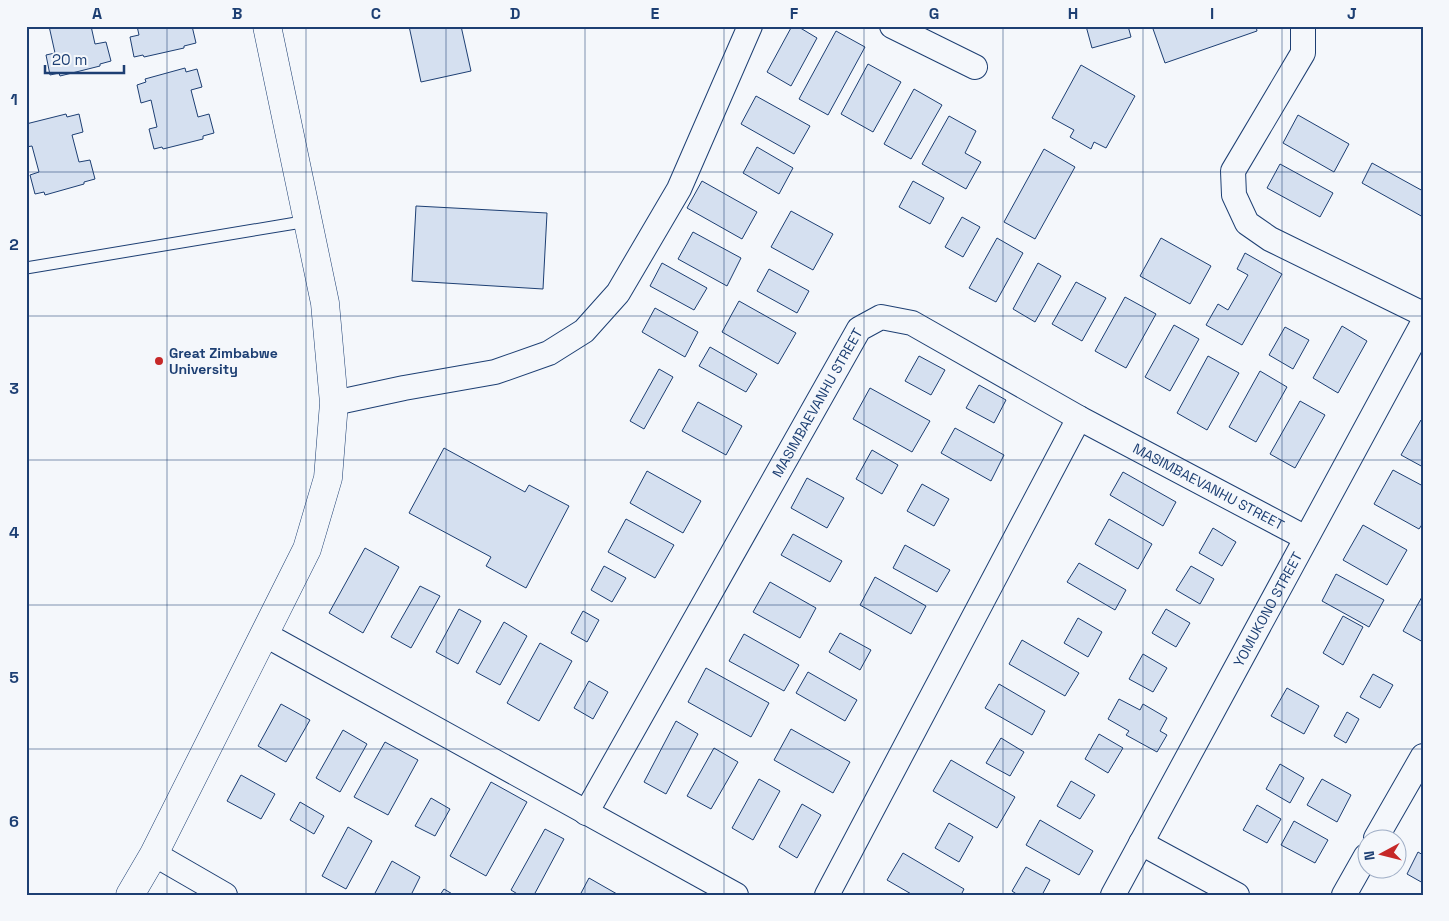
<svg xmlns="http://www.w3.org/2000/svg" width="1449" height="921" font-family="'Space Grotesk',sans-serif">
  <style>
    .building { fill: #d5e0f0; stroke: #1d3f73 }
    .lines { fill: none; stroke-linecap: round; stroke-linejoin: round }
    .lane-casing { stroke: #1d3f73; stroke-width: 13 }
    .street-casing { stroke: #1d3f73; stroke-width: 26 }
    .secondary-casing { stroke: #1d3f73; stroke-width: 29 }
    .lane { stroke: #f4f7fb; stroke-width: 11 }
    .street { stroke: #f4f7fb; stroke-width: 24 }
    .secondary { stroke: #f4f7fb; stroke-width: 28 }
    .grid { fill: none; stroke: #1d3f73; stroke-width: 1; stroke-opacity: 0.55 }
    .poi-dot { fill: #c62828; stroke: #f4f7fb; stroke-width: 2 }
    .labels { text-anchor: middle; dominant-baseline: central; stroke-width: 4; stroke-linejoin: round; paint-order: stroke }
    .poi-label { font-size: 14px; font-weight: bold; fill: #1d3f73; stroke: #f4f7fb; text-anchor: start }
    .street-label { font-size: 14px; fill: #1d3f73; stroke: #f4f7fb }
    .neatline { fill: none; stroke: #1d3f73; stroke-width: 2 }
    .grid-label { font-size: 16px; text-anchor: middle; font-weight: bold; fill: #1d3f73 }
  </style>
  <rect width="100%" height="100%" fill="#f4f7fb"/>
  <g class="building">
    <polygon points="49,26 91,26 95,44 106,42 111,61 100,64 100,66 60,76 59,73 50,75 46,55 55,53"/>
    <polygon points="137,26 192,26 196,43 184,46 184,48 144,57 143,55 134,57 130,37 139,35"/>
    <polygon points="409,26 461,26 471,71 421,82"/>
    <polygon points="792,26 797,26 817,38 791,86 767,72"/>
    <polygon points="1086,26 1128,26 1131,37 1092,48"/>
    <polygon points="1152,26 1256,26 1257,31 1165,63"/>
    <polygon points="836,31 865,47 828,115 799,99"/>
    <polygon points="868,64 901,82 873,132 841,114"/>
    <polygon points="1081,65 1135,96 1106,148 1094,142 1091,149 1070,137 1074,130 1052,118"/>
    <polygon points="185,68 186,72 197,69 202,87 191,90 198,117 209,114 214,133 203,136 203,139 163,149 162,147 154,149 149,129 157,127 151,100 141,103 137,85 146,82 145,79"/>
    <polygon points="914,89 942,105 911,159 884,144"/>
    <polygon points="756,96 810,126 794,154 741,124"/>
    <polygon points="66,114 67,117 79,114 83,132 72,135 79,162 90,160 95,179 84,182 84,184 45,195 44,192 35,194 30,175 39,172 32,146 26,147 26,124"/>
    <polygon points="1298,115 1349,144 1334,172 1283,143"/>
    <polygon points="949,116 976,131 965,153 981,162 966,189 922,164"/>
    <polygon points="757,147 793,168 779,194 743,173"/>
    <polygon points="1044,149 1075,167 1035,239 1004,222"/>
    <polygon points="1372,163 1423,191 1423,217 1362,183"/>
    <polygon points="1280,164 1333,193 1320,217 1267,188"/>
    <polygon points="702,181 757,212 742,239 687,208"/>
    <polygon points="913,181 944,198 930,224 899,207"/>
    <polygon points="416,206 547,213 543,289 412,281"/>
    <polygon points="791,211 833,234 813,270 771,247"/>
    <polygon points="962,217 980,227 963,257 945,247"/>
    <polygon points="693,232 741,258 727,286 678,259"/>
    <polygon points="997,238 1023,253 996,302 969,288"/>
    <polygon points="1161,238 1211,266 1190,304 1140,276"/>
    <polygon points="1245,253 1282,274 1242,345 1206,325 1218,304 1228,310 1248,275 1237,269"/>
    <polygon points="662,263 707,288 694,310 650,286"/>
    <polygon points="1038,263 1061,276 1035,322 1013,309"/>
    <polygon points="769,269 809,291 797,313 757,291"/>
    <polygon points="1076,282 1106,298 1082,341 1052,324"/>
    <polygon points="1125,297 1156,314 1126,368 1095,351"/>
    <polygon points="739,301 796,333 778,364 722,332"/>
    <polygon points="655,308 698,332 685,357 642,332"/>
    <polygon points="1174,325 1199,339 1170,391 1145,377"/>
    <polygon points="1342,326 1367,341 1338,393 1313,378"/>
    <polygon points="1285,327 1309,340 1293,369 1269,355"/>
    <polygon points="710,347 757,374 746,392 699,366"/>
    <polygon points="919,356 945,370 931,395 905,381"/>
    <polygon points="1208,356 1239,373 1207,430 1177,413"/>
    <polygon points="659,369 673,377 644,429 630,421"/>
    <polygon points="1260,371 1287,387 1256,442 1229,427"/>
    <polygon points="979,385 1006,400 994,423 966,408"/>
    <polygon points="870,388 930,421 912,452 853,419"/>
    <polygon points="1300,401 1325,415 1295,468 1270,454"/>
    <polygon points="698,402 742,426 726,455 682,431"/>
    <polygon points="1421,420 1423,420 1423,467 1401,455"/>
    <polygon points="955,428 1004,455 991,481 941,453"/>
    <polygon points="444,448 525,492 529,485 569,506 526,588 486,566 491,557 409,513"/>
    <polygon points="872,450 898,465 882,494 856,479"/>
    <polygon points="1393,470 1423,486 1423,523 1419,529 1374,504"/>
    <polygon points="647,471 701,501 683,533 630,503"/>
    <polygon points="1123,472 1176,502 1163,526 1110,495"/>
    <polygon points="807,478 844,498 827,528 791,508"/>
    <polygon points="922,484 949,499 934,526 907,511"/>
    <polygon points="626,519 674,545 655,578 608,552"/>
    <polygon points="1109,519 1152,544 1138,569 1095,544"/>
    <polygon points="1363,525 1407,550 1387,585 1343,560"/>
    <polygon points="1213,528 1236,542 1222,566 1199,553"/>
    <polygon points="793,534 842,561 830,582 781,555"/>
    <polygon points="905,545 950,570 937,592 893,568"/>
    <polygon points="365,548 399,567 363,633 329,613"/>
    <polygon points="1079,563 1126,590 1115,610 1067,582"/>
    <polygon points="604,566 626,578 612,602 591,590"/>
    <polygon points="1191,566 1214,579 1200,604 1176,590"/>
    <polygon points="1336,574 1384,600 1369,627 1322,601"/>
    <polygon points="875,577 926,606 911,634 860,605"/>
    <polygon points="770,582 816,608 800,638 753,612"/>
    <polygon points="420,586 440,596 411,648 391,637"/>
    <polygon points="1423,595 1423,642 1403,631"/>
    <polygon points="459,609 481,621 458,664 436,652"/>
    <polygon points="1166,609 1190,623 1176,647 1152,633"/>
    <polygon points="583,611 599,620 587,642 571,633"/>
    <polygon points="1343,616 1363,627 1343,665 1323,653"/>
    <polygon points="1078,618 1102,632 1088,657 1064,643"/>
    <polygon points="504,622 527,636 500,685 476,672"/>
    <polygon points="840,633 871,650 860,670 829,652"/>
    <polygon points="744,634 799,665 784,691 729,661"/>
    <polygon points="1022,640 1079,673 1065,696 1009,664"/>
    <polygon points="540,643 572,661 539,721 507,703"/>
    <polygon points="1143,654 1167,668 1153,692 1129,679"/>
    <polygon points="706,668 769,703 751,737 688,702"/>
    <polygon points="808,672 857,700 845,721 796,693"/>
    <polygon points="1373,674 1393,685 1380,708 1360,697"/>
    <polygon points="589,681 608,692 593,719 574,708"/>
    <polygon points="999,684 1045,711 1032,735 985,708"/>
    <polygon points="1287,688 1319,706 1304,734 1271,716"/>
    <polygon points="1119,699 1140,710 1143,704 1167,718 1160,731 1167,735 1157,752 1126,735 1129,731 1108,719"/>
    <polygon points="281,704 310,720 286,762 258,746"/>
    <polygon points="1347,712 1359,719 1346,743 1334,736"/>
    <polygon points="676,721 698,734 666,794 644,782"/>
    <polygon points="791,729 850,762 833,793 774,760"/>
    <polygon points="343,730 367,744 340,792 316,778"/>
    <polygon points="1099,734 1123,748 1108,773 1085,759"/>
    <polygon points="1001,738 1024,752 1010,776 986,763"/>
    <polygon points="385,742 418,760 388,815 354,797"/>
    <polygon points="714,748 738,762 711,809 687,796"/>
    <polygon points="951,760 1015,797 997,828 933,791"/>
    <polygon points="1280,764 1304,778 1290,803 1266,789"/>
    <polygon points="241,775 275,794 261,819 227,801"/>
    <polygon points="759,779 780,791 753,840 732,828"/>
    <polygon points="1322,779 1351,795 1337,822 1307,805"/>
    <polygon points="1071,781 1095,795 1080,819 1057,806"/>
    <polygon points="491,782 527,802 486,876 450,856"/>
    <polygon points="431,798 450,809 435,836 415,826"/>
    <polygon points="300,802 324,816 314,834 290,820"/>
    <polygon points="802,804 821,815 797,858 779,847"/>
    <polygon points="1257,805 1281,819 1267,843 1243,830"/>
    <polygon points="1040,820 1093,851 1079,875 1026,845"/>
    <polygon points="1294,821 1328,840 1315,863 1281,845"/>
    <polygon points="949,823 973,837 959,862 935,848"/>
    <polygon points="348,827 372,841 346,889 322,876"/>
    <polygon points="545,829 564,839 534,895 519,895 511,890"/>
    <polygon points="1418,852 1423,855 1423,883 1407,874"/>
    <polygon points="903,853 964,889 961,895 913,895 887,880"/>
    <polygon points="392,861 420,877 411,895 374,895"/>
    <polygon points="1026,867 1050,880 1042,895 1018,895 1012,891"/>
    <polygon points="589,878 617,894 616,895 580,895"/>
    <polygon points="444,889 454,895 440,895"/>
  </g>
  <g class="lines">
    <g class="lane-casing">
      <polyline id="lane" points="26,268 308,221"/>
    </g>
    <g class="street-casing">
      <g id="street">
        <polyline points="892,26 975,67"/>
        <polyline points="1303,26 1303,53 1233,171 1234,195 1247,223 1270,239 1423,314"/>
        <polyline points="334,403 404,388 495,372 549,353 584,331 618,293 679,189 750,26"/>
        <polyline points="264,634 736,895"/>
        <path id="s1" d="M 586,813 L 859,329 L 881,317 L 912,323 L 1079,418 L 1306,538"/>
        <polyline points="1376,838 1423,756"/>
        <polyline points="1141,843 1237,895"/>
        <polyline points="154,854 225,895"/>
        <polyline points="827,895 1079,418"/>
        <path id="s2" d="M 1113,895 L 1423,323"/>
        <polyline points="1344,895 1366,856"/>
      </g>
    </g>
    <g class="secondary-casing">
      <polyline id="secondary" points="130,895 154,854 307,549 328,478 334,403 325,303 267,26"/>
    </g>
    <use href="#lane" class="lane"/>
    <use href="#street" class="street"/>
    <use href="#secondary" class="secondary"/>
  </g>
  <path class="grid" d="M 167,26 L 167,895M 306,26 L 306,895M 446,26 L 446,895M 585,26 L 585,895M 724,26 L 724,895M 864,26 L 864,895M 1003,26 L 1003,895M 1143,26 L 1143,895M 1282,26 L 1282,895M 26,172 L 1423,172M 26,316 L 1423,316M 26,460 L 1423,460M 26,605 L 1423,605M 26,749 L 1423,749"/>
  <circle class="poi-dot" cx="159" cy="361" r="5"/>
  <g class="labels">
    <g class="poi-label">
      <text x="169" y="353">Great Zimbabwe<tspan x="169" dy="16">University</tspan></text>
    </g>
    <g class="street-label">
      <text stroke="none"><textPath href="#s1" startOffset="471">MASIMBAEVANHU STREET</textPath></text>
      <text stroke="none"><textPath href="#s1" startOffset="951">MASIMBAEVANHU STREET</textPath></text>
      <text stroke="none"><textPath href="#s2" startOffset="325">YOMUKONO STREET</textPath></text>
    </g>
  </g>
  <rect width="1449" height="921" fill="none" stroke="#f4f7fb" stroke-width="55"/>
  <g transform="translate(1382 854) rotate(263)"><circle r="24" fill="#f4f7fb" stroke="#9eadc5"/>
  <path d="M0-4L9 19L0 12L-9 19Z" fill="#c62828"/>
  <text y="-8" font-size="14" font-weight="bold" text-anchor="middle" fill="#1d3f73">N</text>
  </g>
  <path d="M45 65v8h79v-8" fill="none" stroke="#1d3f73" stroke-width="2.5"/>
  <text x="52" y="65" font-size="15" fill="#1d3f73" stroke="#f4f7fb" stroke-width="4" paint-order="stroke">20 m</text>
  <rect x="28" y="28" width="1394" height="866" class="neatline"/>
  <g class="grid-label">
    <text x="97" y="19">A</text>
    <text x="237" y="19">B</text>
    <text x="376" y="19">C</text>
    <text x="515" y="19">D</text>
    <text x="655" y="19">E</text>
    <text x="794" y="19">F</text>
    <text x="934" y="19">G</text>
    <text x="1073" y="19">H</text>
    <text x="1212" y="19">I</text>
    <text x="1352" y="19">J</text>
    <text x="14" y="105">1</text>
    <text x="14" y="250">2</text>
    <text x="14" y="394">3</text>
    <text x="14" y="538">4</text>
    <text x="14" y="683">5</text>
    <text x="14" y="827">6</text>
  </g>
</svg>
